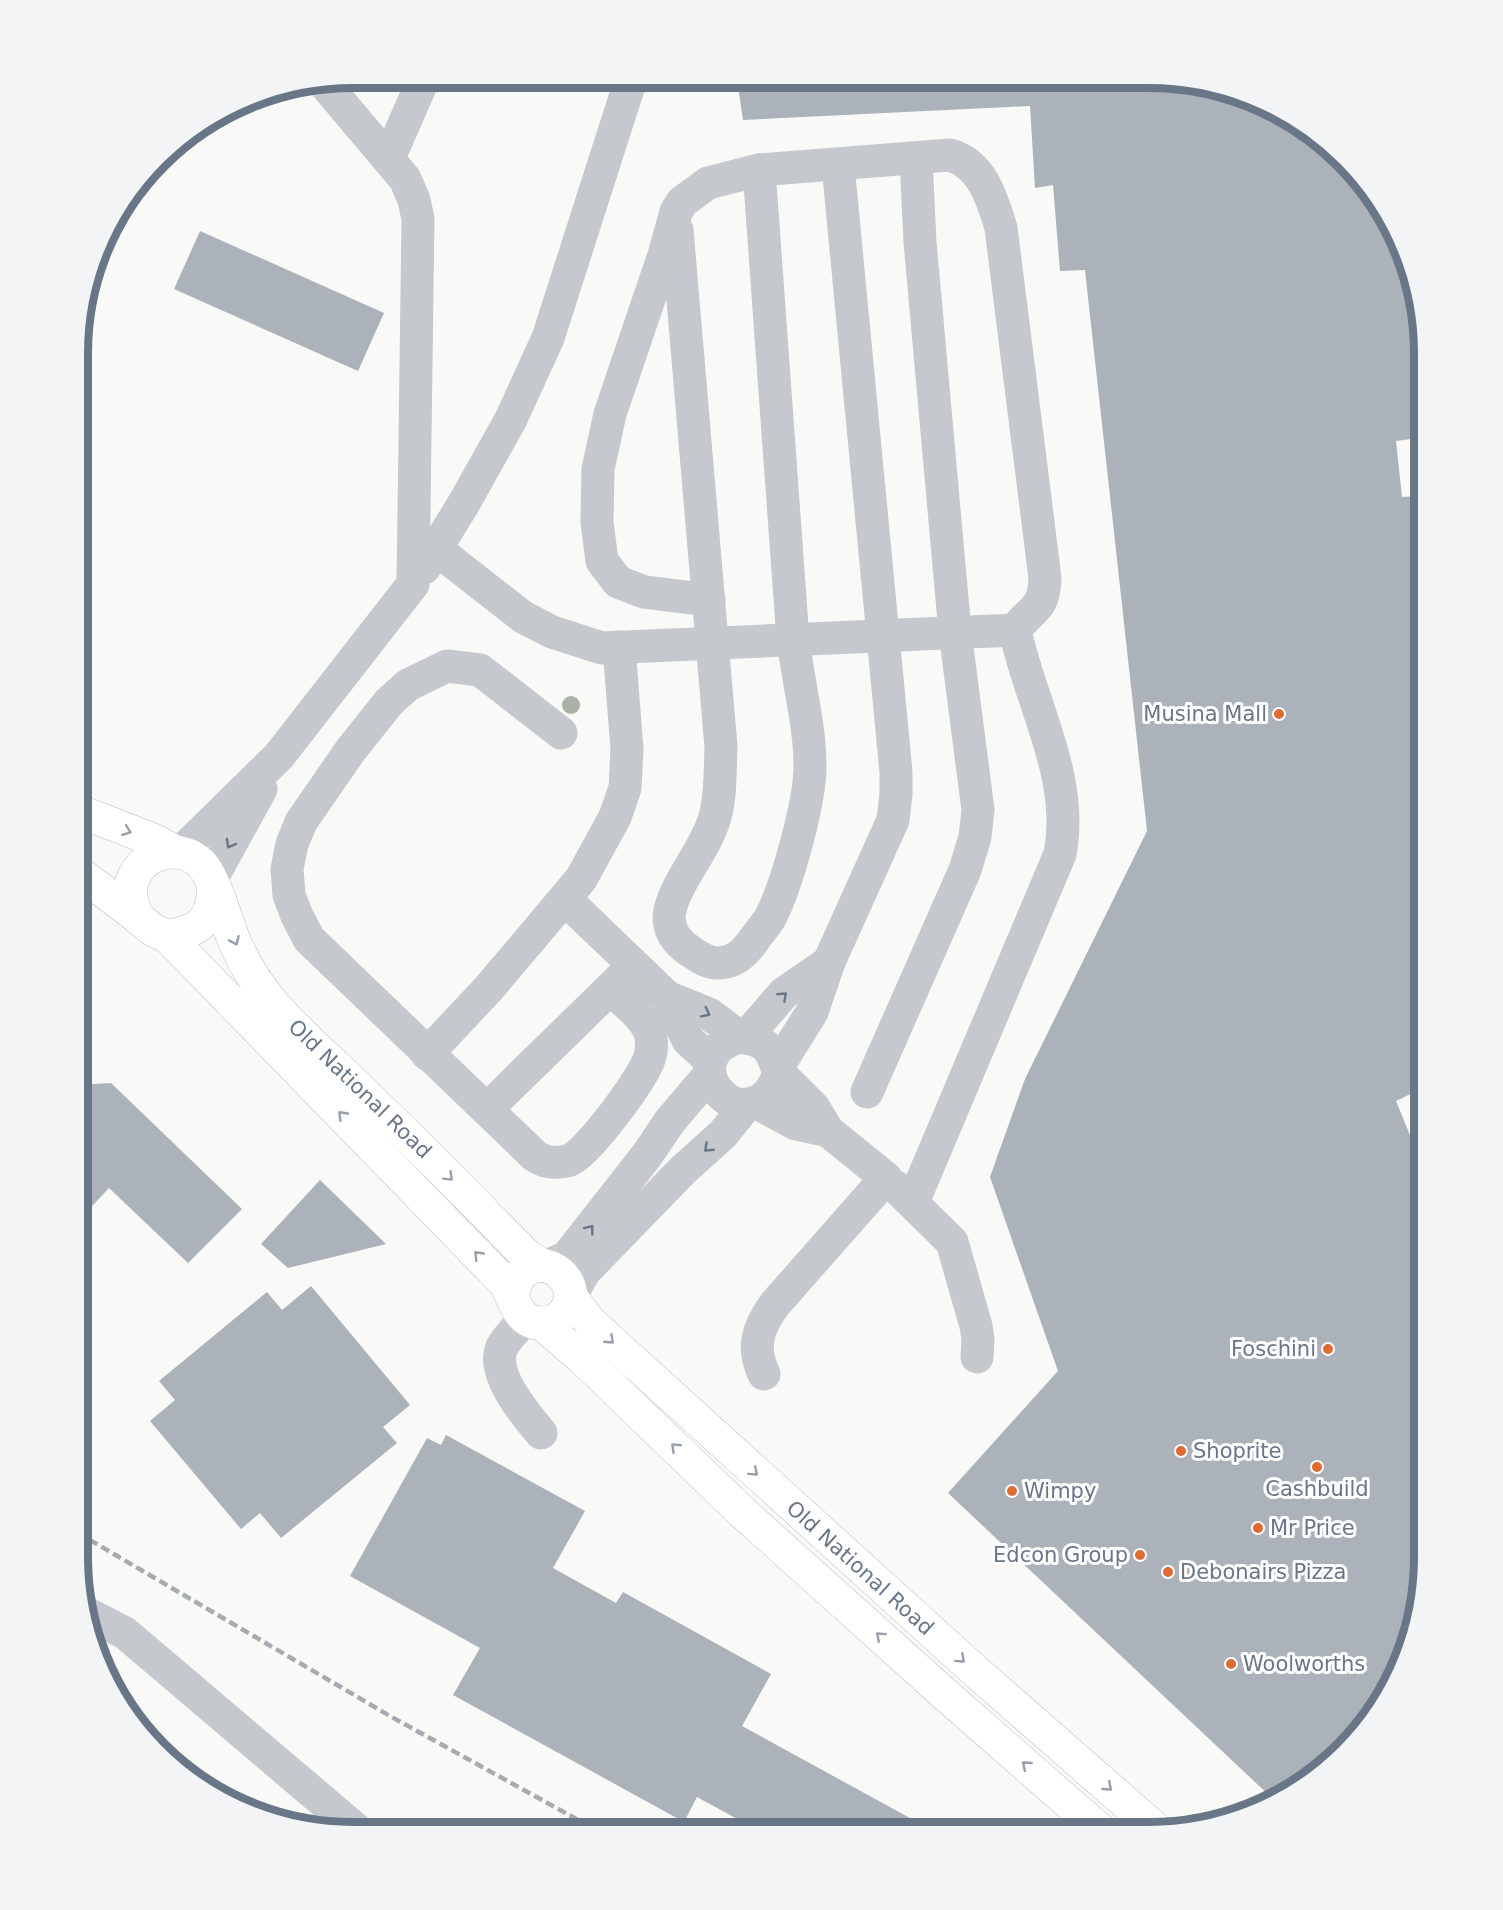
<svg xmlns="http://www.w3.org/2000/svg" width="1503" height="1910" font-family="'DejaVu Sans',sans-serif">
  <style>
    .building { fill: #acb2b9 }
    .lines { fill: none; stroke-linecap: round; stroke-linejoin: round }
    .major-casing { stroke: #b8bcc0; stroke-width: 34 }
    .minor { stroke: #c5c8cc; stroke-width: 33 }
    .major { stroke: #fff; stroke-width: 33 }
    .rail { stroke: #a6abb1; stroke-width: 4.5; stroke-dasharray: 9 4.5; stroke-linecap: butt }
    .tree { fill: #a8b3a6 }
    .oneway { stroke: #969fab }
    .oneway2 { stroke: #697687 }
    .poi-dot { fill: #de6b31; stroke: #fff; stroke-width: 2 }
    .labels { text-anchor: middle; dominant-baseline: central; stroke-width: 6; stroke-linejoin: round; paint-order: stroke }
    .poi-label { font-size: 21px; fill: #697687; stroke: #fff; text-anchor: start }
    .street-label { font-size: 21px; fill: #697687; stroke: #fff }
    .rim { fill: none; stroke: #697687; stroke-width: 8 }
  </style>
  <rect width="100%" height="100%" fill="#f9f9f7"/>
  <g class="building">
    <polygon points="737,79 1186,80 1303,125 1388,216 1416,282 1425,353 1425,437 1396,441 1402,497 1418,496 1425,596 1425,1087 1396,1101 1425,1172 1424,1574 1388,1694 1344,1751 1287,1795 1273,1799 948,1493 1058,1371 990,1177 1025,1079 1147,831 1085,270 1060,271 1053,185 1035,188 1030,106 743,120"/>
    <polygon points="200,231 384,313 358,371 174,289"/>
    <polygon points="111,1083 242,1209 188,1263 109,1188 79,1220 79,1180 89,1169 79,1159 79,1090 92,1084"/>
    <polygon points="320,1180 386,1244 288,1268 261,1244"/>
    <polygon points="311,1286 410,1405 383,1427 397,1443 281,1538 260,1513 241,1529 150,1421 175,1400 159,1381 267,1292 282,1310"/>
    <polygon points="446,1435 585,1511 553,1568 616,1603 623,1592 771,1674 742,1726 919,1823 915,1831 733,1831 739,1820 697,1797 684,1822 453,1695 480,1648 350,1576 427,1438 441,1445"/>
  </g>
  <g class="lines">
    <g class="major-casing">
      <g id="major">
        <polyline points="79,811 156,841 175,852"/>
        <path d="M 79,873 C 98,887 117,901 135,915 C 145,923 152,932 166,935 C 175,936 184,933 193,929 C 210,921 213,903 214,886"/>
        <path d="M 137,917 C 133,905 128,894 132,882 C 140,854 176,843 198,861 C 214,873 225,918 233,938 C 243,962 256,984 273,1004 C 300,1035 337,1066 367,1096 C 421,1148 474,1202 527,1256 L 541,1265"/>
        <path d="M 166,935 L 506,1284 C 514,1301 520,1326 544,1323 C 550,1322 557,1320 561,1316 C 591,1287 543,1244 518,1278 C 514,1285 512,1292 513,1300"/>
        <polyline points="571,1297 590,1322 973,1669 1158,1831"/>
        <polyline points="541,1323 582,1358 742,1512 948,1697 1101,1831"/>
      </g>
    </g>
    <g class="minor">
      <polyline points="389,158 424,78"/>
      <path d="M 677,230 L 721,747 C 720,770 721,795 715,817 C 706,849 677,880 670,910 C 666,928 676,942 690,951 C 699,957 708,964 720,963 C 736,962 745,952 754,940 C 759,932 766,925 770,918 C 787,886 810,802 810,766 C 810,719 795,673 792,626 C 781,474 770,322 759,170"/>
      <polyline points="436,549 523,617 552,632 602,648 1015,630"/>
      <polyline points="424,568 464,503 511,419 548,338 631,79"/>
      <path d="M 709,600 L 644,592 L 618,582 L 602,561 L 597,522 L 598,469 L 610,414 L 664,255 L 676,212 L 682,202 L 708,183 L 759,170 L 950,155 C 982,164 992,198 1001,228 L 1045,578 C 1044,611 1032,607 1015,630 C 1030,703 1075,777 1060,854 L 913,1202"/>
      <path d="M 561,733 L 480,670 L 447,666 L 408,685 L 389,702 L 350,751 L 301,822 L 292,844 L 287,869 L 289,895 L 297,916 L 309,939 L 535,1156 C 545,1163 558,1164 570,1160 C 587,1154 646,1075 650,1056 C 652,1050 652,1038 650,1033 C 644,1016 623,1001 610,989"/>
      <polyline points="181,852 279,756 413,584 418,219 414,200 405,179 324,83"/>
      <polyline points="212,878 261,789"/>
      <polyline points="565,899 667,997 688,1040 711,1061"/>
      <polyline points="667,997 709,1014 740,1037"/>
      <path d="M 740,1037 C 767,1040 771,1049 779,1073 C 750,1153 664,1059 740,1037 Z"/>
      <polyline points="745,1038 784,993 829,962"/>
      <polyline points="427,1054 489,988 581,879 615,817 625,788 627,749 619,647"/>
      <polyline points="777,1068 812,1012 829,962 893,820 896,794 896,772 838,165"/>
      <polyline points="867,1092 965,870 975,837 978,810 955,632 920,242 916,158"/>
      <polyline points="755,1102 796,1124 828,1131"/>
      <polyline points="487,1109 625,974"/>
      <polyline points="896,1187 952,1242 976,1326 978,1339 977,1357"/>
      <polyline points="547,1266 567,1257 647,1155 670,1121 710,1074"/>
      <polyline points="571,1295 585,1271 683,1170 723,1134 747,1104"/>
      <path d="M 526,1318 C 518,1327 507,1337 502,1347 C 490,1373 525,1414 541,1433"/>
      <path d="M 764,1374 C 751,1347 758,1327 775,1304 L 886,1178 L 828,1131 L 814,1108 L 779,1073"/>
      <polyline points="86,1613 125,1633 358,1831"/>
    </g>
    <use href="#major" class="major"/>
    <polyline class="rail" points="78,1533 390,1716 598,1831"/>
  </g>
  <circle class="tree" cx="571" cy="705" r="9"/>
  <defs><path id="oneway-chevron" d="M-2-3.5L2.5 0L-2 3.5" fill="none" stroke-width="1.6" stroke-linecap="round" stroke-linejoin="round" transform="scale(1.5)"/></defs>
  <g class="oneway">
    <use href="#oneway-chevron" transform="translate(127 831) rotate(20)"/>
    <use href="#oneway-chevron" transform="translate(235 941) rotate(66)"/>
    <use href="#oneway-chevron" transform="translate(342 1115) rotate(-134)"/>
    <use href="#oneway-chevron" transform="translate(449 1177) rotate(45)"/>
    <use href="#oneway-chevron" transform="translate(478 1255) rotate(-134)"/>
    <use href="#oneway-chevron" transform="translate(610 1340) rotate(43)"/>
    <use href="#oneway-chevron" transform="translate(675 1447) rotate(-136)"/>
    <use href="#oneway-chevron" transform="translate(754 1472) rotate(42)"/>
    <use href="#oneway-chevron" transform="translate(880 1636) rotate(-138)"/>
    <use href="#oneway-chevron" transform="translate(961 1659) rotate(42)"/>
    <use href="#oneway-chevron" transform="translate(1026 1765) rotate(-139)"/>
    <use href="#oneway-chevron" transform="translate(1108 1787) rotate(41)"/>
  </g>
  <g class="oneway2">
    <use href="#oneway-chevron" transform="translate(230 844) rotate(119)"/>
    <use href="#oneway-chevron" transform="translate(783 996) rotate(-43)"/>
    <use href="#oneway-chevron" transform="translate(706 1013) rotate(27)"/>
    <use href="#oneway-chevron" transform="translate(708 1148) rotate(137)"/>
    <use href="#oneway-chevron" transform="translate(590 1229) rotate(-52)"/>
  </g>
  <g class="poi-dot">
    <circle cx="1279" cy="714" r="6"/>
    <circle cx="1328" cy="1349" r="6"/>
    <circle cx="1181" cy="1451" r="6"/>
    <circle cx="1317" cy="1467" r="6"/>
    <circle cx="1012" cy="1491" r="6"/>
    <circle cx="1258" cy="1528" r="6"/>
    <circle cx="1140" cy="1555" r="6"/>
    <circle cx="1168" cy="1572" r="6"/>
    <circle cx="1231" cy="1664" r="6"/>
  </g>
  <g class="labels">
    <g class="poi-label">
      <text x="1267" y="714" text-anchor="end">Musina Mall</text>
      <text x="1316" y="1349" text-anchor="end">Foschini</text>
      <text x="1193" y="1451">Shoprite</text>
      <text x="1317" y="1489" text-anchor="middle">Cashbuild</text>
      <text x="1024" y="1491">Wimpy</text>
      <text x="1270" y="1528">Mr Price</text>
      <text x="1128" y="1555" text-anchor="end">Edcon Group</text>
      <text x="1180" y="1572">Debonairs Pizza</text>
      <text x="1243" y="1664">Woolworths</text>
    </g>
    <g class="street-label">
      <text transform="translate(360 1089) rotate(44)">Old National Road</text>
      <text transform="translate(860 1568) rotate(42)">Old National Road</text>
    </g>
  </g>
  <path d="M0 0H1503V1910H0ZM353 88H1149A265 265 0 0 1 1414 353V1557A265 265 0 0 1 1149 1822H353A265 265 0 0 1 88 1557V353A265 265 0 0 1 353 88Z" fill="#f3f4f5" fill-rule="evenodd"/>
  <path class="rim" d="M353 88H1149A265 265 0 0 1 1414 353V1557A265 265 0 0 1 1149 1822H353A265 265 0 0 1 88 1557V353A265 265 0 0 1 353 88Z"/>
</svg>
